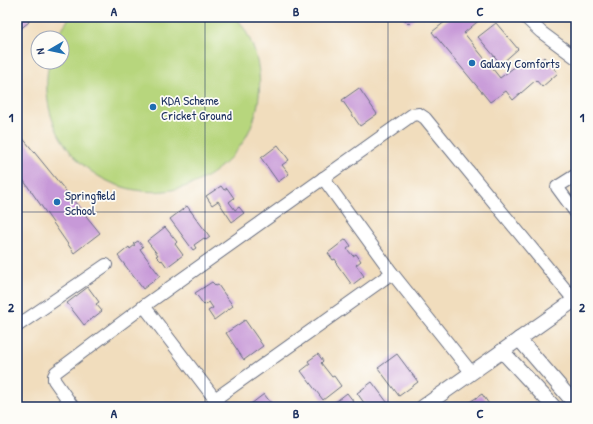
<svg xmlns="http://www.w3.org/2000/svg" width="593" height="424" font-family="'Patrick Hand',sans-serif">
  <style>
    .green { fill: #b7d67d; stroke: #69826e }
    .building { fill: #c799d8 }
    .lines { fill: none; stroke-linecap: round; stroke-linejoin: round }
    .minor-casing { stroke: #666c7f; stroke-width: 14 }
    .tertiary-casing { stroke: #666c7f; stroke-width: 16 }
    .minor { stroke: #fff; stroke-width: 12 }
    .tertiary { stroke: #fff; stroke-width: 14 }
    .grid { fill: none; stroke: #1b2f5e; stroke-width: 1; stroke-opacity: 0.55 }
    .poi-dot { fill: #1f6fb2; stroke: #fdfcf7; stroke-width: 1.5 }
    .labels { text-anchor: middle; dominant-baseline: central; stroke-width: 3.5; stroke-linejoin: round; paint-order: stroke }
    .poi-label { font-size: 13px; fill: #1b2f5e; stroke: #fdfcf7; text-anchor: start }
    .neatline { fill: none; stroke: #1b2f5e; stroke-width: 1.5 }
    .grid-label { font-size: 13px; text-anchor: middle; font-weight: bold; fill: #1b2f5e }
  </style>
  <rect width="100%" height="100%" fill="#fdfcf7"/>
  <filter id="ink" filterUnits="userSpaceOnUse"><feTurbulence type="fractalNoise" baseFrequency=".025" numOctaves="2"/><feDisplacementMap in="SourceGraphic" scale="8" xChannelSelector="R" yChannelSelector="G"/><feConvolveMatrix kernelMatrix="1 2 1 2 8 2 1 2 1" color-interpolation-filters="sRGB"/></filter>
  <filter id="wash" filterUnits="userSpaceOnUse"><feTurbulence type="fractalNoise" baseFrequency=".012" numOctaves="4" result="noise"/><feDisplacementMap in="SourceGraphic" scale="16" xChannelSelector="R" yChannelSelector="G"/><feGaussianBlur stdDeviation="0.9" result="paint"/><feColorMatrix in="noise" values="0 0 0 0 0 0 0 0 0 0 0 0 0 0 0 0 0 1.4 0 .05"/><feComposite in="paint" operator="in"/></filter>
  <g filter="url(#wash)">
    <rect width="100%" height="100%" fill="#f1ddbd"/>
    <path class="green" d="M 70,17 L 236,17 C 254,39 262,68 259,96 C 257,118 247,140 232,156 C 157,237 28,169 49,62 L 62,62 L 62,38 L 57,38 L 61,30 Z"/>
    <g id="blocks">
      <g class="building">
        <polygon points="17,17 27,17 29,22 19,30 17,24"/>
        <polygon points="402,17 416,17 409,24"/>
        <polygon points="451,17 483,17 464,33 500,78 525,59 533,67 544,57 558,73 542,87 536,80 513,100 506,91 490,102 432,32"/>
        <polygon points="496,23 518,49 501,64 478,37"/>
        <polygon points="359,88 377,114 360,126 342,100"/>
        <polygon points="17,131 100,233 74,253 17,171"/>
        <polygon points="278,145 289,160 282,165 289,174 278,182 261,158"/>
        <polygon points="221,186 224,190 227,188 234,198 229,202 235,210 239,207 244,213 232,222 218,201 212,205 206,196"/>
        <polygon points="187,206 210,237 206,240 204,238 194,245 196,248 193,250 170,219"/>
        <polygon points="165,227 177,242 175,244 183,255 167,267 162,260 161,261 156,256 158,255 147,241"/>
        <polygon points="346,239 351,246 347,249 353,256 356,254 361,261 356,265 364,276 352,285 336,263 337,262 335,259 333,260 328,253"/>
        <polygon points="138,241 143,247 140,249 160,276 143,289 118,256 129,247 130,249 135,245 133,244"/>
        <polygon points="212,282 216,286 218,285 233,306 214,320 208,311 213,308 209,302 204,305 195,293"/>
        <polygon points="88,287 99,302 96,304 102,311 84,325 67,303"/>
        <polygon points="245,320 263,346 244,360 226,333"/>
        <polygon points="318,354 323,361 321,363 332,377 334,376 341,386 323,400 301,371 310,364 308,361"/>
        <polygon points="397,354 418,382 399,396 378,368"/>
        <polygon points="372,382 390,406 388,407 367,407 357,393"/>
        <polygon points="347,393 354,402 353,403 355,407 329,407"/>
        <polygon points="264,394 274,407 253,407 251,404"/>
        <polygon points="482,394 491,407 462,407"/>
      </g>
    </g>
  </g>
  <g filter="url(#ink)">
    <use href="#blocks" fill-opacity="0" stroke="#666c7f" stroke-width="1"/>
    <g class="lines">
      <g class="minor-casing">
        <g id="minor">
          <polyline points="525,17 541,32 576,58"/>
          <polyline points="576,175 557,187 576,213"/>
          <polyline points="323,178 392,273 471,372"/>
          <polyline points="144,306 221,407"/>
          <polyline points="17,326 106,265"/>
          <polyline points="215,399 392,273"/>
          <polyline points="73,407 54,380 54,376 56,372 144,306 412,115 419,114 425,118 574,300"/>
        </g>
      </g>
      <g class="tertiary-casing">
        <g id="tertiary">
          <polyline points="519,339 576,405"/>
          <polyline points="502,351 554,407"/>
          <polyline points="423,407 576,299"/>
        </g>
      </g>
      <use href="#minor" class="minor"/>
      <use href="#tertiary" class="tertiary"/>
    </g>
  </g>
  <path class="grid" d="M 205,17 L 205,407M 388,17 L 388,407M 17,212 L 576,212"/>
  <g class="poi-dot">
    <circle cx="472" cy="63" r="4"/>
    <circle cx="153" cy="107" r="4"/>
    <circle cx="57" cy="202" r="4"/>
  </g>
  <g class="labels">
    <g class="poi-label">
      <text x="480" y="63">Galaxy Comforts</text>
      <text x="161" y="100">KDA Scheme<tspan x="161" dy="15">Cricket Ground</tspan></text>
      <text x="65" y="195">Springfield<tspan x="65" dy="15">School</tspan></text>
    </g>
  </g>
  <rect width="593" height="424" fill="none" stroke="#fdfcf7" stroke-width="44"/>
  <g transform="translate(50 50) rotate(261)"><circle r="19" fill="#fdfcf7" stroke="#a3aaba"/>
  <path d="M0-3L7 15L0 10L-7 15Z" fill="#1f6fb2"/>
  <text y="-6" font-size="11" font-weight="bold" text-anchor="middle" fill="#1b2f5e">N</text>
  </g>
  <rect x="22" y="22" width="549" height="380" class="neatline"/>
  <g class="grid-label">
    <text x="114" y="16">A</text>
    <text x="296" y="16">B</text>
    <text x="480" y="16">C</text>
    <text x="11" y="122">1</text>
    <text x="582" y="122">1</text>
    <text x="11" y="312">2</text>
    <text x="582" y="312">2</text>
    <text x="114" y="418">A</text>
    <text x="296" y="418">B</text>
    <text x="480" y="418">C</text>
  </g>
</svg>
